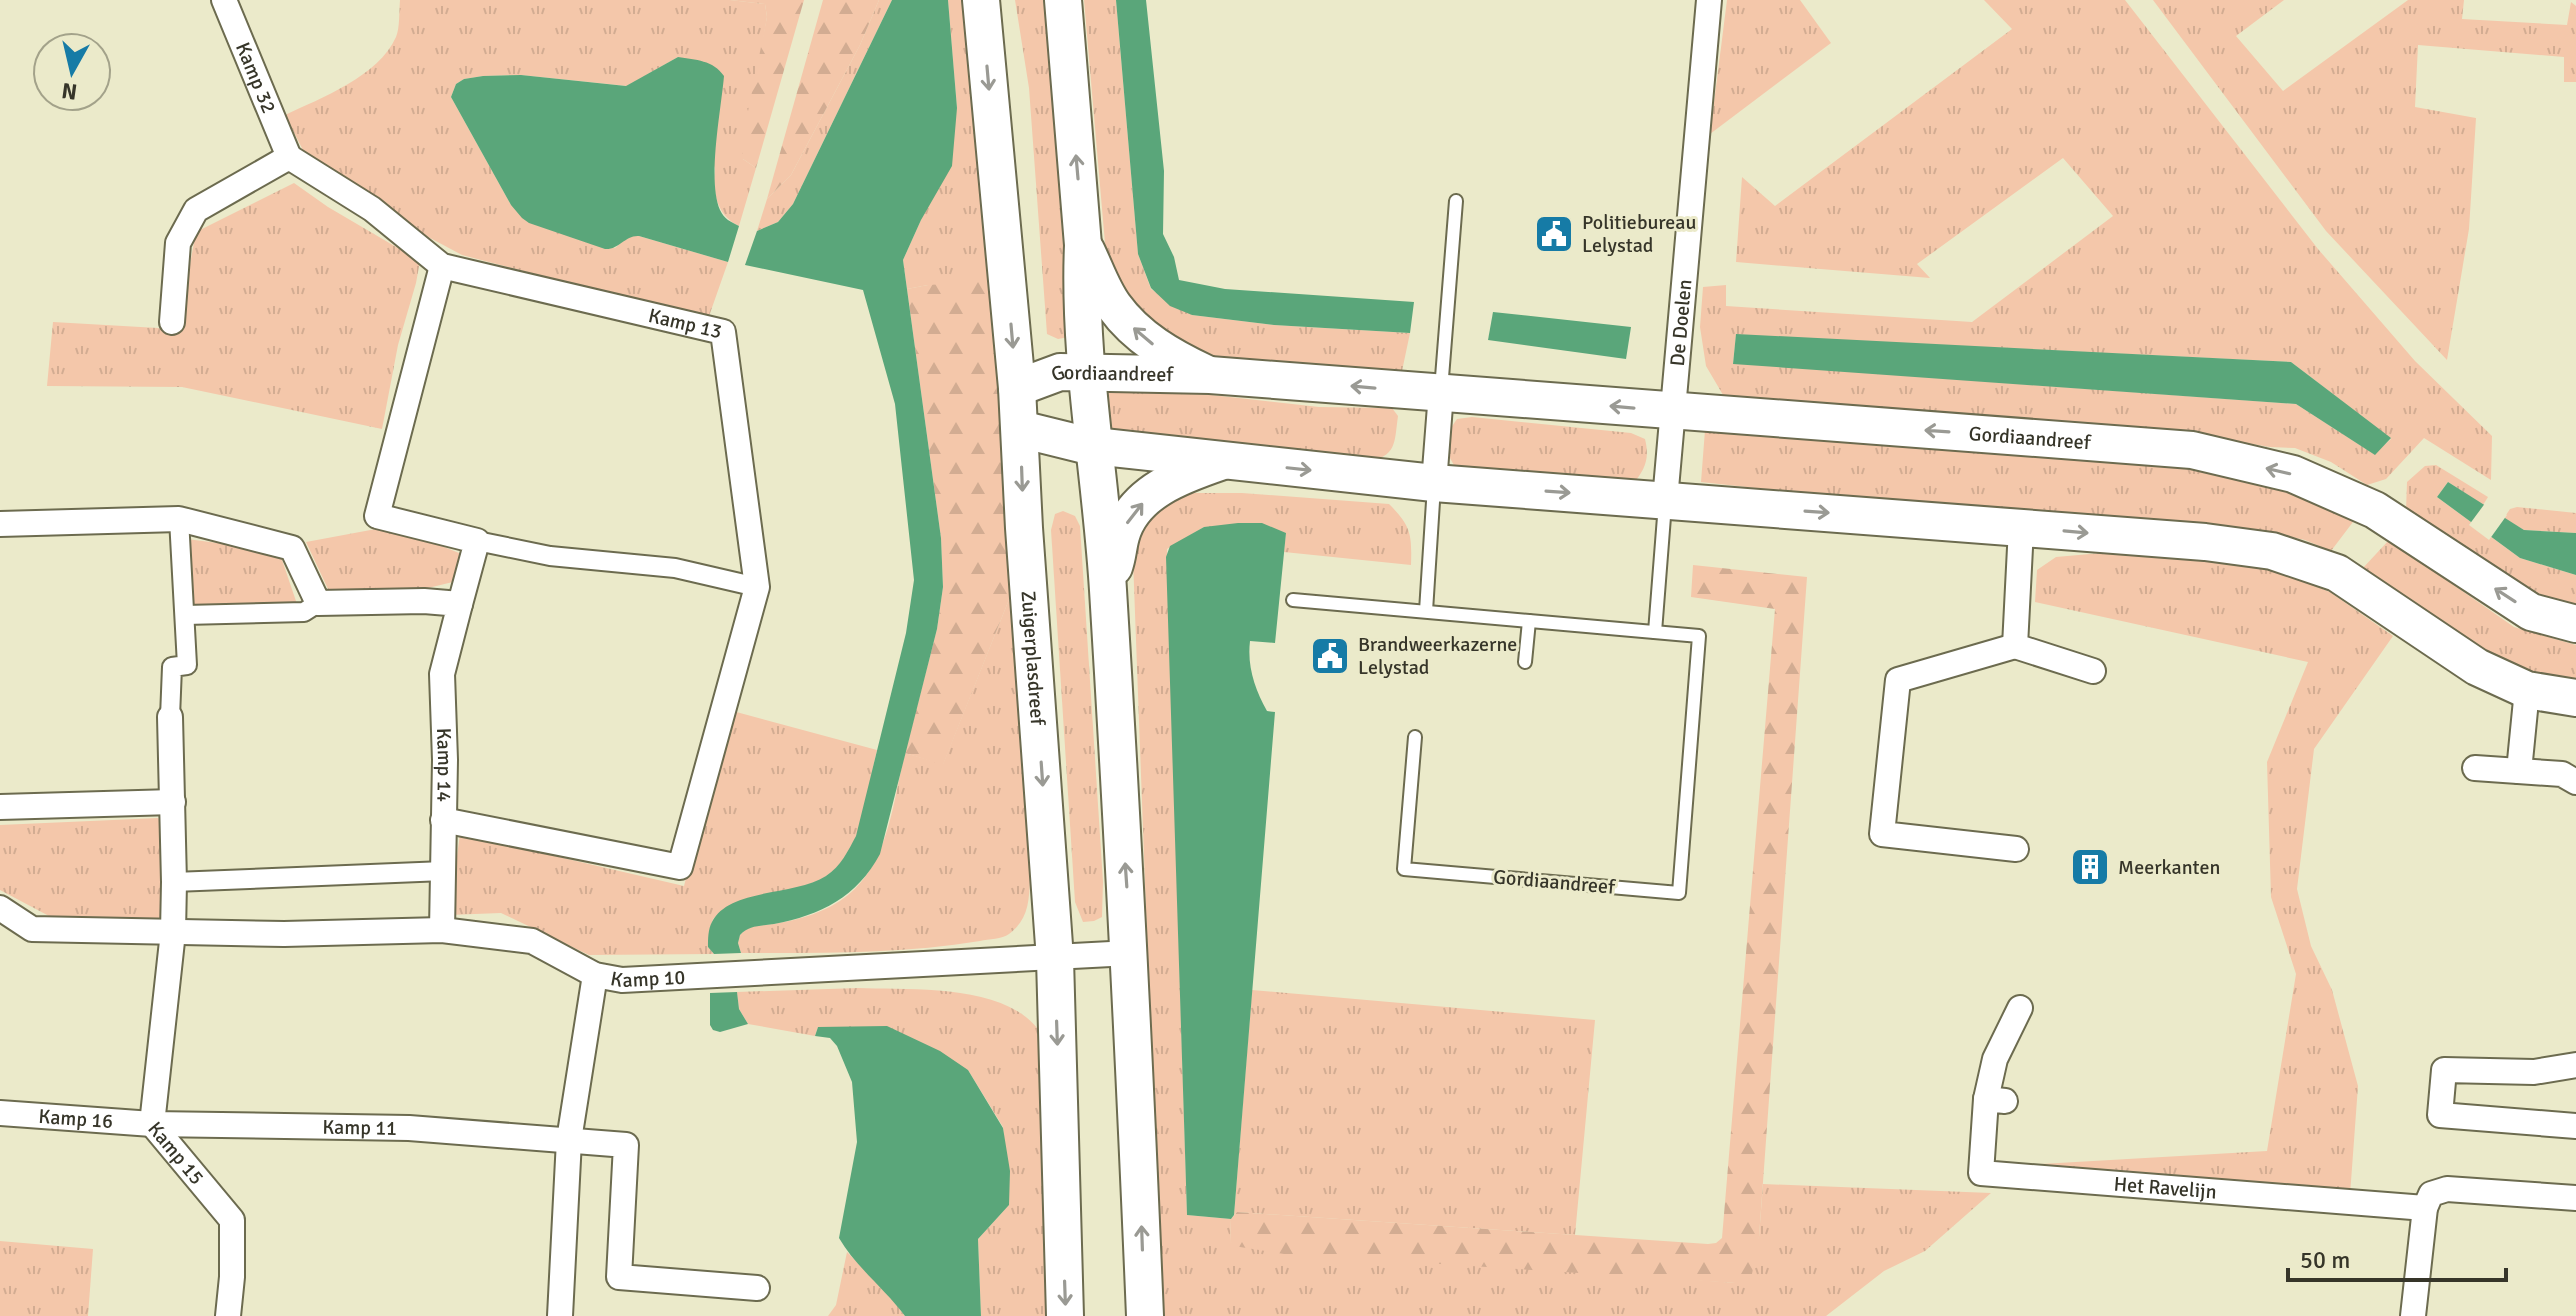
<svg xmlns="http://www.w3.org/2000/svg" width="2576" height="1316" font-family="Signika,sans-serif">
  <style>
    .grass { fill: url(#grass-tufts); fill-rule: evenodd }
    .forest { fill: url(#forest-firs) }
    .water { fill: #5aa67a }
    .pier { fill: #ebeaca }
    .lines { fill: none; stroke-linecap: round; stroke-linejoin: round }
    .service-casing { stroke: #6c6b4f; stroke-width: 16 }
    .pedestrian-casing { stroke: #6c6b4f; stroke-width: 22 }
    .minor-casing { stroke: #6c6b4f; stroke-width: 28 }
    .secondary-casing { stroke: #6c6b4f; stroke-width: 40 }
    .service { stroke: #fff; stroke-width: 12 }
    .pedestrian { stroke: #fff; stroke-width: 18 }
    .minor { stroke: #fff; stroke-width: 24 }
    .secondary { stroke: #fff; stroke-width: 36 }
    .oneway { stroke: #9a9a94 }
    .labels { text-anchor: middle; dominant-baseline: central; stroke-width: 6; stroke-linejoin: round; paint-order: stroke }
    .street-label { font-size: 20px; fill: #363529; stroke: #ebeaca }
    .poi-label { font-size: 20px; fill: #363529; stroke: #ebeaca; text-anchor: start }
  </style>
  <defs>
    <pattern id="grass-tufts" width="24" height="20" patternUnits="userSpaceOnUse" patternTransform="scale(2)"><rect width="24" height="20" fill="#f4c7aa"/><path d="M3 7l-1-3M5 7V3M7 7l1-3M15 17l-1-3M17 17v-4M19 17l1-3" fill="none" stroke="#d2ac92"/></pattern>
    <pattern id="forest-firs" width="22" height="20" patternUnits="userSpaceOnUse" patternTransform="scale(2)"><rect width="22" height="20" fill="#f4c7aa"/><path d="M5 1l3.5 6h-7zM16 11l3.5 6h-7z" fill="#d2ac92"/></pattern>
  </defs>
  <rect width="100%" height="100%" fill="#ebeaca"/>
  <g class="grass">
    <path d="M 400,0 L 730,0 L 765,4 L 767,17 L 743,159 L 756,168 L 739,226 C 717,216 712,192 715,169 L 678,57 L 627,86 L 521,75 L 483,76 L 464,79 L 456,84 L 451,97 L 511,205 L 615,248 L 629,236 L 639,236 L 728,262 L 708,319 L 462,255 L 402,223 L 306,156 L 285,115 C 321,98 379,76 396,37 C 400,28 399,11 400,0 Z"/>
    <polygon points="879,0 892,0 793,204 778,222 757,231 767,199 791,175 860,45"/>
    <polygon points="948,0 969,0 994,291 928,285 907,289 903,260 921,220 957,108"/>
    <polygon points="1015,0 1045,0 1069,324 1069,337 1058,339 1047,334 1029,88"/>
    <polygon points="1084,0 1116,0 1138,254 1151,289 1192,315 1274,325 1410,333 1402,371 1368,370 1196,355 1128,309 1106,255"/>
    <polygon points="1727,0 1800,0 1831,43 1710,134"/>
    <path d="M 1984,0 L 2125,0 L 2318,249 L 2415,361 L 2492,436 L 2491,480 L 2424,438 L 2386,479 L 2367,485 L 2331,462 L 2295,448 L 2270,447 L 2187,433 L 1726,400 L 1706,366 L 1700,327 L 1703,287 L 1726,285 L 1726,306 L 1972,322 L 2113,216 L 2063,158 L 1917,264 L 1930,278 L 1736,262 L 1742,177 L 1775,206 L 2012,29 ZM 1736,335 L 2291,362 L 2391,439 L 2374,454 L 2296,404 L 1733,363 Z"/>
    <polygon points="2153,0 2284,0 2236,36 2283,91 2408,0 2464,0 2462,19 2567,25 2571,2 2576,6 2576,82 2564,82 2564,57 2418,45 2415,107 2476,118 2469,229 2447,360 2326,231"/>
    <polygon points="294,183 328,207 420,261 416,283 398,345 382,429 182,387 47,386 53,322 158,328 177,334 196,232"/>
    <path d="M 1096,382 L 1319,407 L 1392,408 L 1398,416 C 1394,445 1397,455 1366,463 L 1100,435 Z"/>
    <path d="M 1472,417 L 1631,433 L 1645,439 C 1650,459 1645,470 1632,485 L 1458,472 C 1444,448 1440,443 1457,419 Z"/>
    <polygon points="1705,430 2192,468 2300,492 2356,518 2331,551 2305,540 2274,533 1883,502 1701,482"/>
    <polygon points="2436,465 2488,497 2483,505 2448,482 2437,497 2520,558 2576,575 2576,609 2542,603 2406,511 2407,482 2425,466"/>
    <path d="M 1195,493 L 1242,493 L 1389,504 C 1411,526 1412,534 1411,565 L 1284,552 L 1286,533 L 1204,527 L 1167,549 L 1187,1215 L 1231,1219 L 1230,1242 L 1735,1283 L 1759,1237 L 1763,1184 L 1991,1193 L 1925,1251 L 1884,1271 L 1826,1316 L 1161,1316 L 1133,559 L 1139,531 L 1168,496 Z"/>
    <polygon points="2517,507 2576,513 2576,533 2524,530 2504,518 2510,509"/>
    <polygon points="1063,511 1075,516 1080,526 1103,882 1102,917 1094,921 1083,922 1075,902 1051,530 1055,514"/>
    <polygon points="392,526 459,553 462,563 457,581 428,588 329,591 306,542"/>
    <polygon points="187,539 279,551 297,604 188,612"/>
    <polygon points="2389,540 2514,627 2576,645 2576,684 2523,671 2470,642 2362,569"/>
    <polygon points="2101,553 2228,563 2277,571 2330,592 2393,636 2314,749 2297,889 2311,946 2332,990 2358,1086 2350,1195 2004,1166 2267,1151 2296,974 2271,897 2267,762 2308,662 2035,602 2037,570 2056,557"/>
    <path d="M 1016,582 L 1030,880 C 1029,902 1028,920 1009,934 C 1002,939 989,939 980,941 C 901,954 820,953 741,953 L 738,943 C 739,938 739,935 743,932 C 751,924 763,926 773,924 C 799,920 827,912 848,895 C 889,862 893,801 905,753 L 943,764 Z"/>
    <path d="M 729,710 L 877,750 C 867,790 864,849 828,875 C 815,884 797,888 781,892 C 749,899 740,896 713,919 L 708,947 L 714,954 L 589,955 L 501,913 L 449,915 L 460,834 L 684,886 Z"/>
    <polygon points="158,818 166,827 162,919 49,916 0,890 0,825"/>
    <path d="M 858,988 C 912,990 1011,983 1042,1035 L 1049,1316 L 981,1316 L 978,1239 L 1009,1205 L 1003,1127 L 968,1070 L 818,1027 L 815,1036 L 748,1024 L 739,1009 L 737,992 Z"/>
    <polygon points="1252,990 1595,1020 1575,1235 1237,1212 1234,1215"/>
    <polygon points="0,1241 93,1249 88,1316 0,1316"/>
    <polygon points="847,1252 886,1291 905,1316 828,1316 836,1305"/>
  </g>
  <g class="forest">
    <polygon points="730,0 804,0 756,168 743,159 742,141 767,17 765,4"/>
    <polygon points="823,0 879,0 860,45 791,175 767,199"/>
    <polygon points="979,282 994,291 1016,582 943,765 905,753 937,629 943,587 941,538 907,289 928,285"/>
    <polygon points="1693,565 1807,577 1759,1237 1752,1274 1748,1282 1735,1283 1284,1254 1240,1247 1230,1242 1231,1219 1237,1212 1708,1244 1716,1243 1722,1238 1775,609 1691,597"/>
  </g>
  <g class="water">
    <path d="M 892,0 L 948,0 L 957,108 L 952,166 L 921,220 L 903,260 L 941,538 L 943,587 L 937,629 L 880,854 C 857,897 821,915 774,924 C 761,926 749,925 740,935 L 738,943 L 741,953 L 714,954 L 708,947 C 708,939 708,929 712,922 C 729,888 795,896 826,876 C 841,866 848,851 856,836 L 906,633 L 914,580 L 895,404 L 863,290 L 745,265 L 757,231 L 778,222 L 793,204 Z"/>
    <polygon points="1116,0 1146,0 1164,171 1163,234 1174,257 1179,280 1225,289 1414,302 1410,333 1274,325 1192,315 1170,306 1151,288 1138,254"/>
    <path d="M 678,57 C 696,60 713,60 724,76 C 721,111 707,180 720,210 C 724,219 731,222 739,226 L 728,262 L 639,236 C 625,235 619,250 605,249 L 529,223 L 522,218 L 511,205 L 451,97 L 456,84 L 464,79 L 483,76 L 521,75 L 626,86 Z"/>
    <polygon points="1493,312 1631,327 1626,359 1488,340"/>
    <polygon points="1736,334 2291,362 2391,438 2375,455 2296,404 1733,364"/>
    <polygon points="2448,482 2524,530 2576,533 2576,575 2520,558 2437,497"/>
    <path d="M 1238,523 L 1262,523 L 1286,533 L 1275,643 L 1250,641 C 1247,667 1255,689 1267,711 L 1275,712 L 1234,1215 L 1231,1219 L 1187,1215 L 1166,557 L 1170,546 L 1204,527 Z"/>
    <polygon points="737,992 739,1009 748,1024 720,1032 713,1030 710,1025 710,993"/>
    <path d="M 887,1026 L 940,1051 L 968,1070 L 1003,1128 L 1010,1171 L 1009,1205 L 978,1239 L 981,1316 L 905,1316 C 885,1289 855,1266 839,1238 L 857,1142 L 852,1082 L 837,1046 L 830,1038 L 815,1036 L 818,1027 Z"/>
  </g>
  <polygon class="pier" points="2486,502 2507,515 2489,540 2469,525"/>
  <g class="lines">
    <g class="service-casing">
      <g id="service">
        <polyline points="1441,390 1456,201"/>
        <polyline points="1293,600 1699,636 1679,893 1404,869 1415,737"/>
        <polyline points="1426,611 1434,486"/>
        <polyline points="1655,632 1665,504"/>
        <polyline points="1525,662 1529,621"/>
      </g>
    </g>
    <g class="pedestrian-casing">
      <g id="pedestrian">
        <polyline points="477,541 550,556 675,568 757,587"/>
        <polyline points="185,615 304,612 318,603"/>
        <polyline points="170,717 172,667 187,665 179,519"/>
        <polyline points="174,882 444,871"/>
      </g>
    </g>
    <g class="minor-casing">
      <g id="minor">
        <path id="s1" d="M 224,0 L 289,157"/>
        <polyline points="442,266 377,516 477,541 460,604"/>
        <path id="s2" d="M 172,322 L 178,243 L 196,210 L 289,157 L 372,209 L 442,266 L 723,332 L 757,587 L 680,867 L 443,820"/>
        <polyline points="1434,483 1441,393"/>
        <path id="s3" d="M 1665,500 L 1709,0"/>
        <path id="s4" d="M 0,524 L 179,519 L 292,548 L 318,603 L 424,601 L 460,604 L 442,674 L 445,760 L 442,930"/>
        <polyline points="2021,528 2015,646 2093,671"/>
        <polyline points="2015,646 1898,680 1882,834 2016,849"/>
        <path id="s5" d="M 170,717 L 174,882 L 173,932 L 152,1124 L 232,1220 L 232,1277 L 228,1316"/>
        <polyline points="2475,768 2562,774 2576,782"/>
        <polyline points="2519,771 2527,690"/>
        <polyline points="0,807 173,802"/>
        <path id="s6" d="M 0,908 L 32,929 L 284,934 L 442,930 L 532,941 L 595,975 L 622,980 L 1130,953"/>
        <polyline points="2576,1065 2534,1072 2444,1070 2440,1115 2576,1126"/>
        <polyline points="1986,1099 1995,1059 2020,1008"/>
        <path id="s7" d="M 2005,1101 L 1986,1099 L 1981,1173 L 2425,1208"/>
        <path id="s8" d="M 0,1113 L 152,1124 L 409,1128 L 626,1145 L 619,1277 L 757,1288"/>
        <polyline points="560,1316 569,1140 595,975"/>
        <polyline points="2413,1316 2425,1208 2431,1194 2447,1189 2576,1198"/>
      </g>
    </g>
    <g class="secondary-casing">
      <g id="secondary">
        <path id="s9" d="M 981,0 L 1017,388 L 1024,528 L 1055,959 L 1065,1316"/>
        <path d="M 1063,0 L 1083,245 C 1078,360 1101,475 1108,590 C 1123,832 1135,1074 1145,1316"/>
        <path d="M 1086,250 C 1095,268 1102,290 1114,306 C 1137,338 1171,357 1205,373"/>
        <path id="s10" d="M 1017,388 L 1060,372 L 1210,375 L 2192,450 L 2293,474 L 2375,510 L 2531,612 L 2576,624"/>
        <polyline points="1020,429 1085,445 1434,483 2205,542 2272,551 2337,573 2477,667 2527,690 2576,698"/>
        <path d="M 1114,567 C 1118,556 1118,546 1121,536 C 1133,492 1182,475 1220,462"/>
      </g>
    </g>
    <use href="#service" class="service"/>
    <use href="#pedestrian" class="pedestrian"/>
    <use href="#minor" class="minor"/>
    <use href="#secondary" class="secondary"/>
  </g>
  <defs><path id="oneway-shaft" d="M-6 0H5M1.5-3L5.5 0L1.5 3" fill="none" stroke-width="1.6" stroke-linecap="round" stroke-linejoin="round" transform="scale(2)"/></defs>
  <g class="oneway">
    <use href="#oneway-shaft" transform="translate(988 78) rotate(85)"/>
    <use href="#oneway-shaft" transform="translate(1077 167) rotate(-95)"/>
    <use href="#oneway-shaft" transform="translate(1012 336) rotate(85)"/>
    <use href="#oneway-shaft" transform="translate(1143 336) rotate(-140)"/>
    <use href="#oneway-shaft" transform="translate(1363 387) rotate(-175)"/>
    <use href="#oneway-shaft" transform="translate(1622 407) rotate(-175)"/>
    <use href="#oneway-shaft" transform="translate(1937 431) rotate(-176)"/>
    <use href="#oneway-shaft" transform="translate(1299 469) rotate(6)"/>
    <use href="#oneway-shaft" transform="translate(2278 471) rotate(-167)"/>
    <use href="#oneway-shaft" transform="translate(1022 479) rotate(88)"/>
    <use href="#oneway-shaft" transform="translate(1558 492) rotate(4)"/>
    <use href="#oneway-shaft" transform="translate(1817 512) rotate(4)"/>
    <use href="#oneway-shaft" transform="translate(1135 513) rotate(-52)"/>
    <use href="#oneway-shaft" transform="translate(2076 532) rotate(5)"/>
    <use href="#oneway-shaft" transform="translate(2505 595) rotate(-147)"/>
    <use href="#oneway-shaft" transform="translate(1042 774) rotate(86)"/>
    <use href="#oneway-shaft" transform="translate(1126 875) rotate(-94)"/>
    <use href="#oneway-shaft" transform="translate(1057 1033) rotate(88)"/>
    <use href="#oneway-shaft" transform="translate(1142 1238) rotate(-92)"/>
    <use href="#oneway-shaft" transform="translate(1065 1293) rotate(88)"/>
  </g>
  <defs>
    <g id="civic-square" transform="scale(2)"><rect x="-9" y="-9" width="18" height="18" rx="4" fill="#167ba6" stroke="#ebeaca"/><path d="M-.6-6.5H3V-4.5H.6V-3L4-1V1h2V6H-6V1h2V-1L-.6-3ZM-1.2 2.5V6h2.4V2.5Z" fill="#fff"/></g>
    <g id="building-square" transform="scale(2)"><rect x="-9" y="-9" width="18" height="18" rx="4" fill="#167ba6" stroke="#ebeaca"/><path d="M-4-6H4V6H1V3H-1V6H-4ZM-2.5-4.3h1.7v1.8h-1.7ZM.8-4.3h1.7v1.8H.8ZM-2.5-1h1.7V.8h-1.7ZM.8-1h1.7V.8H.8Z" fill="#fff"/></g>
  </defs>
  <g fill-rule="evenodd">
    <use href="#civic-square" x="1554" y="234"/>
    <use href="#civic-square" x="1330" y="656"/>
    <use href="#building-square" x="2090" y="867"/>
  </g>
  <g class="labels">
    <g class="street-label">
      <text stroke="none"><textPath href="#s1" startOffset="84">Kamp 32</textPath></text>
      <text stroke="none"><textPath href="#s3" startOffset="178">De Doelen</textPath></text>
      <text stroke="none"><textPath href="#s2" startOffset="662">Kamp 13</textPath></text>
      <text stroke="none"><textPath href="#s10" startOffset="98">Gordiaandreef</textPath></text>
      <text stroke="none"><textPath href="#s10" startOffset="1018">Gordiaandreef</textPath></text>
      <text stroke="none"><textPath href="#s9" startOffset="660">Zuigerplasdreef</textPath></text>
      <text stroke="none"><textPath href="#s4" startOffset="662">Kamp 14</textPath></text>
      <text transform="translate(1554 882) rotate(5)">Gordiaandreef</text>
      <text stroke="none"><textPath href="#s6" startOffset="664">Kamp 10</textPath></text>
      <text stroke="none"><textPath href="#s8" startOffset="76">Kamp 16</textPath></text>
      <text stroke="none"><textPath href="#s8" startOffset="360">Kamp 11</textPath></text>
      <text stroke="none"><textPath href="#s5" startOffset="446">Kamp 15</textPath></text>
      <text stroke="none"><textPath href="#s7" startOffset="278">Het Ravelijn</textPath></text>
    </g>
    <g class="poi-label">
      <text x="1582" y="222">Politiebureau<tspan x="1582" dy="23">Lelystad</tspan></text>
      <text x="1358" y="644">Brandweerkazerne<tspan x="1358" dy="23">Lelystad</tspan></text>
      <text x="2118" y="867">Meerkanten</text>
    </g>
  </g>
  <g transform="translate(72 72) rotate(188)"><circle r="38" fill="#ebeaca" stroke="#a3a28a" stroke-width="2"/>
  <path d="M0-6L14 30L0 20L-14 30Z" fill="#167ba6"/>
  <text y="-12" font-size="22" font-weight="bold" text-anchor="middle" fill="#363529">N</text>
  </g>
  <path d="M2288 1268v12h218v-12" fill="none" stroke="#363529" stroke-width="4"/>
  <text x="2300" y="1268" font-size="24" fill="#363529" stroke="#ebeaca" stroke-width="6" paint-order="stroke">50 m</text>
</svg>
